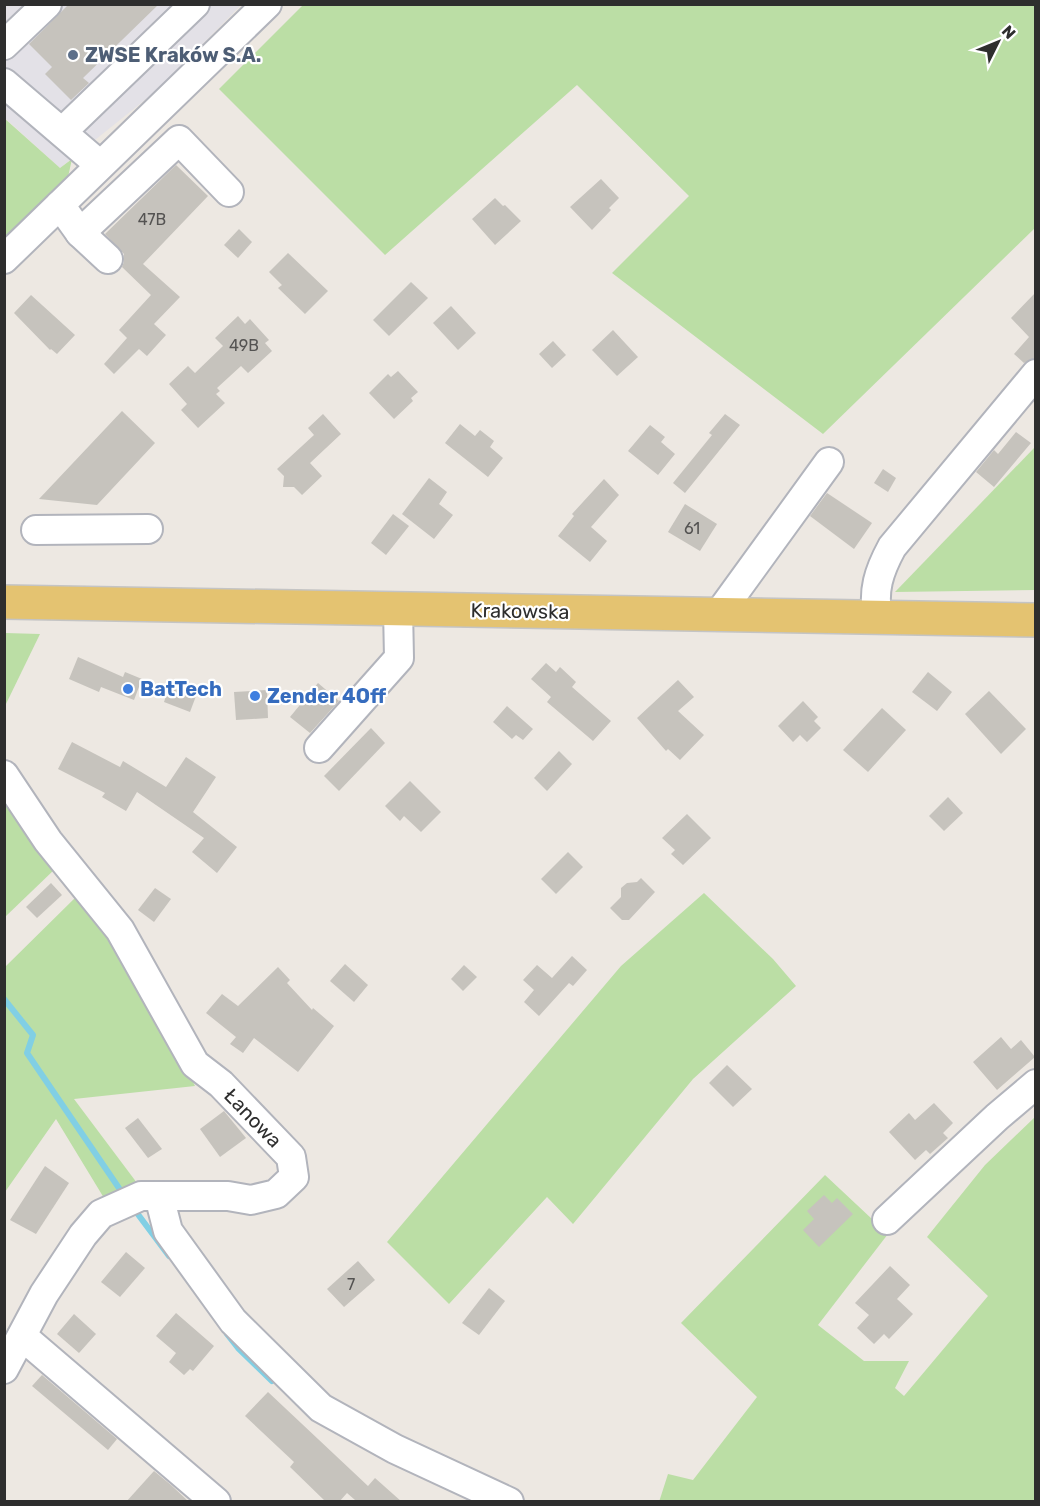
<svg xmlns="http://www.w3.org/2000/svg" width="1040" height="1506" font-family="Rubik,sans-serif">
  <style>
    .industrial { fill: #e3e1e7 }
    .green { fill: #bbdea5 }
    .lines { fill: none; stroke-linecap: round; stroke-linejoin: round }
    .stream { stroke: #81cfe4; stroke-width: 6 }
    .building { fill: #c6c3bd }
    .minor-casing { stroke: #b2b4bc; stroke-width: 32 }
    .major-casing { stroke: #c4c4c4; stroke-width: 36 }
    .minor { stroke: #fff; stroke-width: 28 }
    .major { stroke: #e4c371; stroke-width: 33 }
    .service-dot { fill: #5c6f8a; stroke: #fff; stroke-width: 2 }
    .shop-dot { fill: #3f7fe0; stroke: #fff; stroke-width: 2 }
    .labels { text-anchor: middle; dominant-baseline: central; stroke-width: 4.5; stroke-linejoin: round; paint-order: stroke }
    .number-label { font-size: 16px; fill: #545352 }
    .service-label { font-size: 20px; font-weight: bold; fill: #4e5e75; stroke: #fff; text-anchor: start }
    .street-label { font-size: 20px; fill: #2e2e2e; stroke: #fff }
    .shop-label { font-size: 20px; font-weight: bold; fill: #366cbe; stroke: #fff; text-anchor: start }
  </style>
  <rect width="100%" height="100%" fill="#ede8e2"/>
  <polygon class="industrial" points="4,5 241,5 156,91 60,168 5,118"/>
  <g class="green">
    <polygon points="303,5 1035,5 1035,228 823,434 612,273 689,196 577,85 385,255 219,89"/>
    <polygon points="4,118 60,168 72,159 68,177 4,246"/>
    <polygon points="1035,447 1035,590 895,592"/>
    <polygon points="5,633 40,634 5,706 4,633"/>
    <polygon points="4,786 56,868 5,917 4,917"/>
    <polygon points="704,893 773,959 796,986 693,1079 573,1224 547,1197 449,1304 387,1242 621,966"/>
    <polygon points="78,895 128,959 161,1018 195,1086 74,1099 140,1187 104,1198 56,1119 5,1192 5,967"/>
    <polygon points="1035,1117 1035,1501 659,1502 668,1474 693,1480 757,1397 681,1323 825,1175 888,1234 818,1325 864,1361 909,1361 895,1388 904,1396 988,1296 927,1237 985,1165"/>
  </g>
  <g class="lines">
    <g class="stream">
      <polyline points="4,999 33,1035 27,1053 123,1194"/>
      <polyline points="134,1209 169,1256"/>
      <polyline points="227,1334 238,1348 272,1381"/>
    </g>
  </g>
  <g class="building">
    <polygon points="69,4 159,4 83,78 89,83 71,100 45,74 52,67 29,44"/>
    <polygon points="176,165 208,196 143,264 180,297 154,324 166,335 147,356 139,349 114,374 104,364 127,338 119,330 151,295 122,267 124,262 124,254 105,234"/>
    <polygon points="601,179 619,198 609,208 611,210 592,230 570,207"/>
    <polygon points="495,198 503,206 505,205 521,221 495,245 472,219"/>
    <polygon points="239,229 252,242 238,258 224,245"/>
    <polygon points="288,253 328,291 305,314 278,288 282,285 269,272"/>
    <polygon points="411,282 428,298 389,336 373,320"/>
    <polygon points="1035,293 1035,358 1024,363 1014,354 1029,337 1011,318"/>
    <polygon points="31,295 75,335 57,354 51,349 50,350 14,313"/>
    <polygon points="451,306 476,333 458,350 433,323"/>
    <polygon points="238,316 245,324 250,319 269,340 265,343 272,351 248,373 241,366 217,388 220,391 216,394 225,403 198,428 181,410 187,404 169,384 188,366 195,373 223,346 215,338"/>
    <polygon points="613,330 638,357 617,376 592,350"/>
    <polygon points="553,341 566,355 552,368 539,354"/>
    <polygon points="398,371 418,392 411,398 413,401 394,419 369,393 388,374 391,377"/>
    <polygon points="122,411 155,443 97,505 39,499"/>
    <polygon points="323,414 341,434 310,463 322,476 302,495 294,487 283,487 284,476 277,469 314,435 308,428"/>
    <polygon points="725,414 740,425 685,493 673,483 712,435 709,433"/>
    <polygon points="460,424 475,436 480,430 494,441 490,447 503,458 488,477 445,443"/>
    <polygon points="650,425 665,437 661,442 675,454 658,475 628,451"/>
    <polygon points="1016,432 1031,443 994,487 976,472 994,450 998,454"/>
    <polygon points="883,469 896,478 888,492 874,483"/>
    <polygon points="429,478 447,492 439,504 453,515 434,539 402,514"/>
    <polygon points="604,479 619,495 591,527 607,541 590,562 558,536 574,516 572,514"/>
    <polygon points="827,493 872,523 854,549 810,516"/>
    <polygon points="685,504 717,524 700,551 668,532"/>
    <polygon points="393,514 409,526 386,555 371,543"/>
    <polygon points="78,657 123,677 125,672 142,679 134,700 101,687 99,692 69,679"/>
    <polygon points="546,663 556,672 560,667 576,682 572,687 611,721 593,741 547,702 551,697 531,679"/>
    <polygon points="928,672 952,692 937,711 912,692"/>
    <polygon points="678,680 694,697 678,711 704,735 680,760 668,749 666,751 637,718"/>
    <polygon points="318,683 339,701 310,733 290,717"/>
    <polygon points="169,687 196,696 190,712 164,702"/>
    <polygon points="267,690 268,718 236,720 234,692"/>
    <polygon points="989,691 1026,729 1001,754 965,714"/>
    <polygon points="803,701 818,717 814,721 821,728 807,742 800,735 793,742 778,726"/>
    <polygon points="507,706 533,729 523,740 516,735 512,739 493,722"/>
    <polygon points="882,708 906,730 868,772 843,750"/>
    <polygon points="371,728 385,743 339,791 324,776"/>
    <polygon points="72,742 120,767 123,761 166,787 186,757 216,777 193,812 237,847 217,873 192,852 204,838 137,792 126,811 102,797 105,793 58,769"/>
    <polygon points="559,751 572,764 547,791 534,778"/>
    <polygon points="410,781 441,812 421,832 404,816 400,821 385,806"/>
    <polygon points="948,797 963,813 944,831 929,816"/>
    <polygon points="687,814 711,838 683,865 671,854 675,850 662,838"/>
    <polygon points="568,852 583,867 556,894 541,879"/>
    <polygon points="641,878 655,892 629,920 622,920 610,908 621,897 621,888 627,883 637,882"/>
    <polygon points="51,883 62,895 37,918 26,907"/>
    <polygon points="155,888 171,899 154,922 138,910"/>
    <polygon points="572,956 587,970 573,986 569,983 539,1016 524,1002 534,990 523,980 537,965 552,978"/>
    <polygon points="345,964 368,985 354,1002 330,981"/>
    <polygon points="464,965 477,977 463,991 451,979"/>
    <polygon points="278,967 290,980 287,983 312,1010 313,1008 334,1026 298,1072 254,1038 243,1053 230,1044 236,1037 206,1013 222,994 238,1006"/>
    <polygon points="1001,1037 1011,1049 1021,1040 1035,1057 997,1090 973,1062"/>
    <polygon points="727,1065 752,1089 733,1107 709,1083"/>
    <polygon points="934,1103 953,1123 943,1133 948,1138 930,1154 926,1150 915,1160 889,1132 909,1113 915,1120"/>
    <polygon points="224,1111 246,1138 220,1157 200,1129"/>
    <polygon points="138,1118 162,1149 148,1158 125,1128"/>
    <polygon points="45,1166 69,1183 36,1234 10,1220"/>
    <polygon points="824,1195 832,1203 837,1198 853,1214 819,1247 803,1230 814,1219 807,1211"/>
    <polygon points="126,1252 145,1268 120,1297 101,1282"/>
    <polygon points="358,1261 375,1280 344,1307 327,1289"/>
    <polygon points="890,1266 910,1285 897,1299 913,1314 889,1339 884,1334 874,1344 857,1328 869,1315 855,1303"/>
    <polygon points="489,1288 505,1301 479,1335 462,1323"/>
    <polygon points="176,1313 214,1346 193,1371 190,1369 184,1375 169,1362 176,1353 156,1336"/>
    <polygon points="74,1314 96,1334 79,1353 57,1334"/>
    <polygon points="42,1375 117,1439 108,1450 32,1386"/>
    <polygon points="268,1392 368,1486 375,1478 402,1502 354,1502 355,1500 347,1493 339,1502 326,1502 290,1467 294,1462 245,1416"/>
    <polygon points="154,1471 171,1485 189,1502 126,1502"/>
  </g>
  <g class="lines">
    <g class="minor-casing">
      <g id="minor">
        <polyline points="4,45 47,4"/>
        <polyline points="4,83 100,165"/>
        <polyline points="62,132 195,4"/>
        <polyline points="60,205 80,233 179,140 229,192"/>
        <polyline points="80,233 108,259"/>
        <polyline points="4,259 267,4"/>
        <polyline points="36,530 148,529"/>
        <polyline points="718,615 829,462"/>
        <path d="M 878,618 C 872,591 879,571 892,547 L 1036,374"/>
        <polyline points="319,748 399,658 398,609"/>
        <polyline points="4,775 48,841 120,930 195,1064 221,1084 291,1157 294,1177 276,1194 251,1200 228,1196 141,1196 101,1214 83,1235 44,1294 4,1369"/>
        <polyline points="159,1196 168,1231 233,1321 321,1408 395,1449 509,1502"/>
        <polyline points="887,1220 997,1117 1036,1084"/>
        <polyline points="22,1336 216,1502"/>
      </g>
    </g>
    <g class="major-casing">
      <polyline id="major" points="4,602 1036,620"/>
    </g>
    <use href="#minor" class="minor"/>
    <use href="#major" class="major"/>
  </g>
  <circle class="service-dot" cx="73" cy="55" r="6"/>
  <g class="shop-dot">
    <circle cx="128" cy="689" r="6"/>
    <circle cx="255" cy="696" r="6"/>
  </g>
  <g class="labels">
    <g class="number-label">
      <text x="152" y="219">47B</text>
      <text x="244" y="345">49B</text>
      <text x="692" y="528">61</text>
      <text x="351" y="1284">7</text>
    </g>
    <g class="service-label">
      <text x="85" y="55">ZWSE Kraków S.A.</text>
    </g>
    <g class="street-label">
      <text transform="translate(520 611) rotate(1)">Krakowska</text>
      <text transform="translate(253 1118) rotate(46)">Łanowa</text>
    </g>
    <g class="shop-label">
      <text x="140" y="689">BatTech</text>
      <text x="267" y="696">Zender 4Off</text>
    </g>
  </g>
  <rect width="1040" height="1506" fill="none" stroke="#2e2e2e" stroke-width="12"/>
  <g transform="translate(998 42) rotate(47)" stroke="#ffffff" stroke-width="4.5" paint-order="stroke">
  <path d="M0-4.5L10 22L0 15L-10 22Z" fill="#2e2e2e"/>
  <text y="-9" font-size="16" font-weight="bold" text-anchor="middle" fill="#2e2e2e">N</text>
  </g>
</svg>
